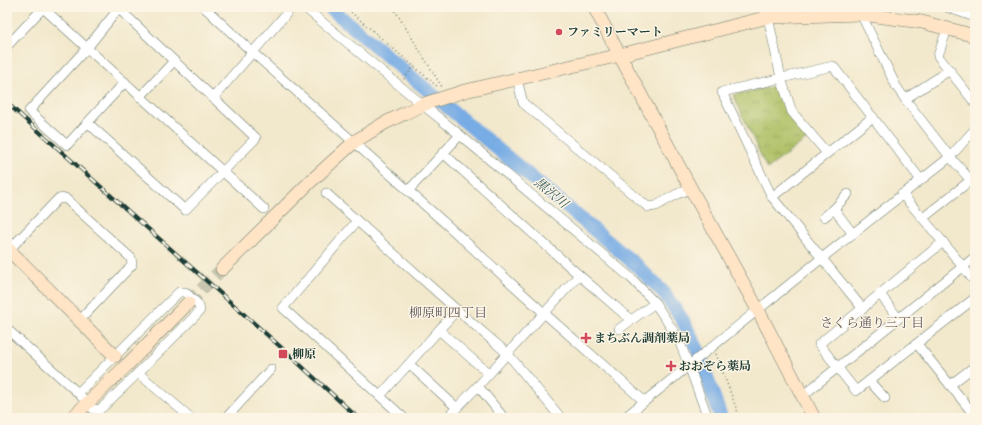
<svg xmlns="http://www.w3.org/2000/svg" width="982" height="425" font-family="'Libre Bodoni','Noto Serif JP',serif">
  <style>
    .park { fill: url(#park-crowns); stroke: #667e4c }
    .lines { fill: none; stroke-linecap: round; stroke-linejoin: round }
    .river { stroke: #77ace4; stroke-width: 14 }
    .secondary-tunnel { stroke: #c8c6ae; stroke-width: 13; stroke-dasharray: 13 6; stroke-linecap: butt }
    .street-casing { stroke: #697969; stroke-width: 10 }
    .secondary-casing { stroke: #697969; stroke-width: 14 }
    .path { stroke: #697969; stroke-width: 1.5; stroke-dasharray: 1 3; stroke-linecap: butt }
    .street { stroke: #fff; stroke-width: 9 }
    .secondary { stroke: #ffe4c6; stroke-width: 13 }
    .rail-casing { stroke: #1f3d34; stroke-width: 4 }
    .rail { stroke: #fcf5e5; stroke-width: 2.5; stroke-dasharray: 8; stroke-linecap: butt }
    .poi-dot { fill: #d1495b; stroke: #fcf5e5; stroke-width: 1.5 }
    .labels { text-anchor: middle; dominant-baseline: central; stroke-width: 3; stroke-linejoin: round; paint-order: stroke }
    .poi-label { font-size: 12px; font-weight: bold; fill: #1f3d34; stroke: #fcf5e5; text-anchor: start }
    .water-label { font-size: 13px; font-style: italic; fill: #355960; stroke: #fcf5e5 }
    .neighbourhood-label { font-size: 13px; fill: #5f595e; stroke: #fcf5e5 }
  </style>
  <defs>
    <pattern id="park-crowns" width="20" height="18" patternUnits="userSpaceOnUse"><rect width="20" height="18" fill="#adc065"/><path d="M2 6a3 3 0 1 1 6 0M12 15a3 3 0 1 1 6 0" fill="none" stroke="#8c9d54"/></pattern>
  </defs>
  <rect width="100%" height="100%" fill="#fcf5e5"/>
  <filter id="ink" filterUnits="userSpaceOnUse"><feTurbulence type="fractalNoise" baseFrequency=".025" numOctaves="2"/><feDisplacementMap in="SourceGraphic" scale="8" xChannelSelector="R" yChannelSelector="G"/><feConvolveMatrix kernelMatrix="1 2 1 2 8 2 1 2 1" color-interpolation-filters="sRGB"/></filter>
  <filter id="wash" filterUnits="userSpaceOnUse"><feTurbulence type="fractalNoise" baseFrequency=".012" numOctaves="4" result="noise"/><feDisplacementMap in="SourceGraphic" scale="16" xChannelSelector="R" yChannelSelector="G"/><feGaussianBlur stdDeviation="0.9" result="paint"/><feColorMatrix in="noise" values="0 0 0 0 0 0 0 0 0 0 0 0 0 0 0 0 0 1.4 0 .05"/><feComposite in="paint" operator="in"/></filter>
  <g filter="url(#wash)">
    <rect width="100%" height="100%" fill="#f2e8cc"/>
    <polygon class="park" points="780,85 789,114 808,138 767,169 733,95"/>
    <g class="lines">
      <polyline class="river" points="329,7 464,121 636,265 663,292 682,319 697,348 721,418"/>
    </g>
  </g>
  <g filter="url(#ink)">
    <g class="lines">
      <polyline class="secondary-tunnel" points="188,303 222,269"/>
      <g class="street-casing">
        <g id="street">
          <polyline points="42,7 264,209"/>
          <polyline points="120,7 87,48 29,111 67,145 125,82"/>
          <polyline points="204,7 252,52 446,224 544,313 644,401"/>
          <polyline points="304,7 423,105 460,135 631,278 655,303 678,338 689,366 708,418"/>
          <polyline points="763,7 768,17 781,78 792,112 827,153"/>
          <polyline points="861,7 861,14 896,86 905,99 950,157 975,185"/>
          <polyline points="946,7 975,17"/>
          <polyline points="947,29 938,56 975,103"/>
          <polyline points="7,46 43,8"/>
          <polyline points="517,79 523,103 648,207 656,206 677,194 691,189"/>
          <polyline points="140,97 174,61"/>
          <polyline points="213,98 292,7"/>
          <polyline points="905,99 950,70"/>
          <polyline points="88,123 185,210 256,138 117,7"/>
          <polyline points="443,153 579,275 631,320"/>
          <polyline points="408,191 460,135"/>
          <polyline points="326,193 457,310 507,353 561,418"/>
          <polyline points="848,194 834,209 853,234"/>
          <polyline points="902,194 943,242 975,282"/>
          <polyline points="772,197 873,117"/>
          <polyline points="824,217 834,209"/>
          <polyline points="923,218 971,180"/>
          <polyline points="357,221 283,308 404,418"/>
          <polyline points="943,242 819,344 856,391 975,298"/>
          <polyline points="9,250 58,199 65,198 131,258 132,265 80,320"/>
          <polyline points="880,294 898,318"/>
          <polyline points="863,309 772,197 722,92 833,66 921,180"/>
          <polyline points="7,329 78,393 93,409 99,410 105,405 138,373 197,314 200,310 198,304 185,292 179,292 78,393"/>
          <polyline points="619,329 655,303"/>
          <polyline points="439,330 488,373"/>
          <polyline points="917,344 975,416"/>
          <polyline points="409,364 456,407"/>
          <polyline points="138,373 191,418"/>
          <polyline points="869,381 885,398"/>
          <polyline points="950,385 975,366"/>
          <polyline points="478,386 504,418"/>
          <polyline points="380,396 439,330 457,310"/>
          <polyline points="802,396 975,257"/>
          <polyline points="226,418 271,369"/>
          <polyline points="447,418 478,386 579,275"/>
          <polyline points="624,418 822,258 950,157 975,129"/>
        </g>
      </g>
      <g class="secondary-casing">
        <g id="secondary">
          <polyline points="594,7 691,189 758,310 814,418"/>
          <polyline points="7,248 115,356"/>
          <polyline points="222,269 311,181 354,142 383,124 405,113 427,103 465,91 620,55 768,17 861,14 922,22 975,36"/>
          <polyline points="72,418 127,365 188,303"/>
        </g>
      </g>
      <g class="path">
        <polyline points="345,7 439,88"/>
        <polyline points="393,7 442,87"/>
        <polyline points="404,79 414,66"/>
        <polyline points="716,354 740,418"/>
      </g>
      <use href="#street" class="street"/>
      <use href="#secondary" class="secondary"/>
      <g class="rail-casing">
        <polyline id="rail" points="7,103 284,350 358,418"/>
      </g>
      <use href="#rail" class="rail"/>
    </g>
  </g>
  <g class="poi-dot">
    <circle cx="559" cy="32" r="4"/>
    <path d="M584 332h4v4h4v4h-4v4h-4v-4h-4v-4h4z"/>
    <rect x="278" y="349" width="10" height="10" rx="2"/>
    <path d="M669 360h4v4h4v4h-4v4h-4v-4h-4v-4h4z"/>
  </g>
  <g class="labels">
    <g class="poi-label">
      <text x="567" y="32">ファミリーマート</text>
      <text x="594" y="338">まちぶん調剤薬局</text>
      <text x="292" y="354">柳原</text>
      <text x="679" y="366">おおぞら薬局</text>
    </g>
    <g class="water-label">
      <text transform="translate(551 193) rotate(40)">黒沢川</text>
    </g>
    <g class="neighbourhood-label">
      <text x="448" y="313">柳原町四丁目</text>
      <text x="872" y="323">さくら通り三丁目</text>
    </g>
  </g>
  <rect width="982" height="425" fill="none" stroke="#fcf5e5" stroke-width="24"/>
</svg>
